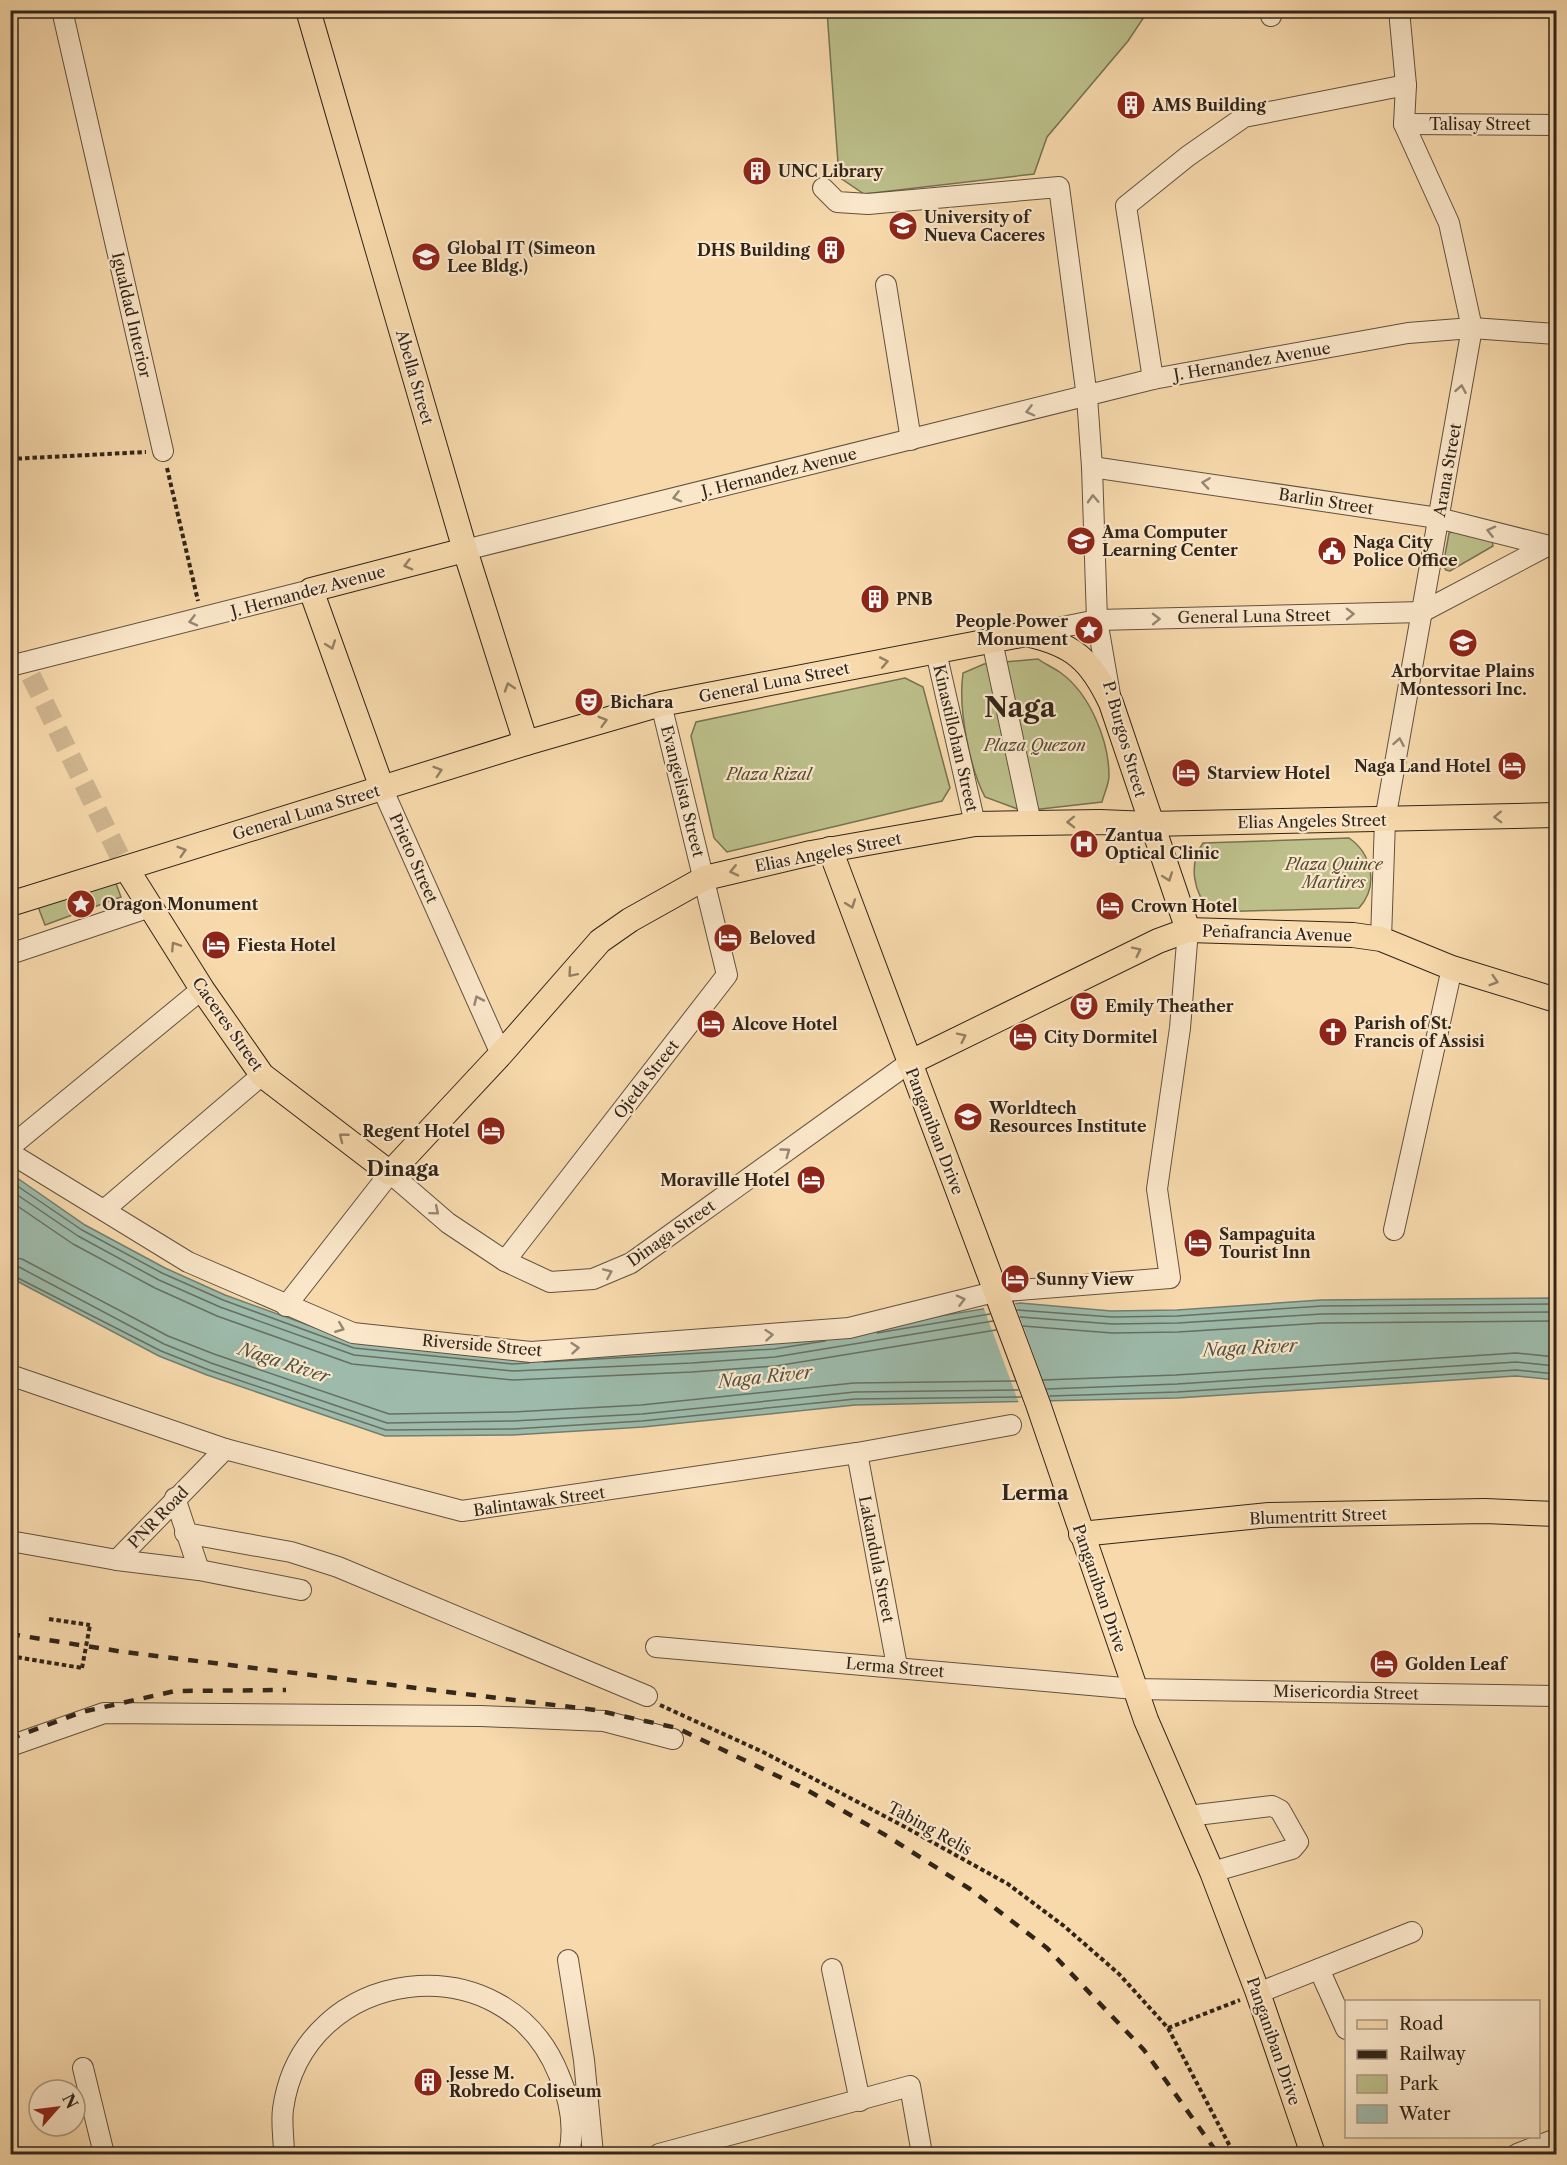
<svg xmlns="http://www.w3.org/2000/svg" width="1567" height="2165" font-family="'Libre Caslon Text',serif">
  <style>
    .green { fill: #bcbf8a; stroke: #767252; stroke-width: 1.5 }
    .water { fill: #9dbaaa; stroke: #727e70; stroke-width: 1.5 }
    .pier { fill: #f7d9ac }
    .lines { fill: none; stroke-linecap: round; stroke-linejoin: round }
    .shore { stroke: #677062; stroke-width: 1.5 }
    .minor-tunnel { stroke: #cfb58f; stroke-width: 20; stroke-dasharray: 20 10; stroke-linecap: butt }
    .minor-casing { stroke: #62523e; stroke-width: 22 }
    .major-casing { stroke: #31251a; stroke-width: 26 }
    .path { stroke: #31251a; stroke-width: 4; stroke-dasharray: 4.5 3; stroke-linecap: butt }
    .minor { stroke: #fae6c9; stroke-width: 20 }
    .major { stroke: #f7d9ac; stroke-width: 24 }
    .rail { stroke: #31251a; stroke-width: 4.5; stroke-dasharray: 10 10; stroke-linecap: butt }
    .path-bridge { stroke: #31251a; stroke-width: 4; stroke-dasharray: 4.5 3; stroke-linecap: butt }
    .oneway { stroke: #968672 }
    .oneway2 { stroke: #947f63 }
    .labels { text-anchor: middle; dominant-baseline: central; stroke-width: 4.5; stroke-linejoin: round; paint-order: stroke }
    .poi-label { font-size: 16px; font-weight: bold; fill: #31251a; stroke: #fae6c9; text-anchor: start }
    .street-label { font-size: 16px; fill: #31251a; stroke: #fae6c9 }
    .park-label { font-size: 16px; font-style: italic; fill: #544c36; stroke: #fae6c9 }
    .water-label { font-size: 18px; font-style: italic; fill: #515245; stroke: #fae6c9 }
    .quarter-label { font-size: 20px; font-weight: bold; fill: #31251a; stroke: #fae6c9 }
    .town-label { font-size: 28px; font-weight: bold; fill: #31251a; stroke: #fae6c9 }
  </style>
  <rect width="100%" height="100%" fill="#f7d9ac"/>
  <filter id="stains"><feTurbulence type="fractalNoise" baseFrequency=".00333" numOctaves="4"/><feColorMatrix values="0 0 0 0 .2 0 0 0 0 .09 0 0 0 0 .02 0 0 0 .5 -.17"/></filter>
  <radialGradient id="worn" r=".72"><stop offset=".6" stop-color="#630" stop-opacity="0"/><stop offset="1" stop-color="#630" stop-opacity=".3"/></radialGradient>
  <g class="green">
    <polygon points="827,11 827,10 1148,11 1128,41 1047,137 1034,174 864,194 839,177"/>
    <polygon points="1454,531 1492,540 1493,546 1450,571 1446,570 1443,566 1449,533"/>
    <path d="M 1038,659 C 1045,664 1054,668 1061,673 C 1090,694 1109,741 1109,776 C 1109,784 1104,794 1102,802 L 1023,811 L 985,797 C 969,766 958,708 963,673 L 984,664 Z"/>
    <polygon points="905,678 923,687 950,788 942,801 727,852 714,838 691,736 696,722"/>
    <path d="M 1349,838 C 1372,854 1379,886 1359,908 L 1212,912 C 1193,894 1188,864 1203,843 Z"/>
    <polygon points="114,878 121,897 45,925 37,904"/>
  </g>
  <polygon class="water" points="10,1173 85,1225 165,1268 225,1295 355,1342 774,1343 1020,1303 1111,1311 1177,1310 1321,1300 1556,1298 1556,1380 1516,1376 1177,1398 855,1405 643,1427 513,1435 385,1436 207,1375 159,1356 11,1278"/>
  <polygon class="pier" points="1014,1301 1050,1400 1034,1406 1020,1406 983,1306"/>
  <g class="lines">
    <g class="shore">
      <polyline points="10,1181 82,1230 162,1273 223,1300 354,1348 512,1364 529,1363"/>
      <polyline points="10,1190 78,1236 159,1280 220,1307 354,1355 513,1371 692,1363 775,1357 993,1321"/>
      <polyline points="10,1201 73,1244 155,1288 217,1316 352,1364 513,1380 692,1372 776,1366 996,1330"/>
      <polyline points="10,1257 22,1259 168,1336 214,1354 389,1414 513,1412 641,1405 854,1383 1015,1381"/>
      <polyline points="10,1266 19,1267 164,1344 211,1363 387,1423 513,1421 642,1414 855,1392 1018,1390"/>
      <polyline points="10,1274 161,1351 209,1370 386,1430 513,1429 642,1421 855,1399 1021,1397"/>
      <polyline points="1017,1310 1112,1317 1177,1316 1322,1306 1556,1304"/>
      <polyline points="1020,1317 1112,1324 1178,1323 1322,1314 1556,1312"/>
      <polyline points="1023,1326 1112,1333 1178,1332 1322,1323 1556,1321"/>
      <polyline points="877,1333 990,1314"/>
      <polyline points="544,1362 774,1349 825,1341"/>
      <polyline points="1043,1380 1176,1375 1516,1353 1556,1357"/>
      <polyline points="1047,1389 1177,1384 1516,1362 1556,1366"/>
      <polyline points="1050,1396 1177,1392 1516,1370 1556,1374"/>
    </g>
    <polyline class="minor-tunnel" points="31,676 120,857"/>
    <g class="minor-casing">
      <g id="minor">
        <polyline points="62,10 163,451"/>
        <polyline points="1271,16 1273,10"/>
        <polyline points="1404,124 1556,125"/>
        <polyline points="823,188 837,202 868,204 1059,187 1087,397 1092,467 1097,620 1110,695"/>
        <polyline points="886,285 911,440"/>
        <polyline points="1153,379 1126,206 1188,156 1244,117 1406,85"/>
        <polyline points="1092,467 1438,518 1553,547"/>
        <polyline points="465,550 1153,379 1408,333 1472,328 1556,334"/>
        <polyline points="1028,634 1097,620 1422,612 1547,546"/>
        <polyline points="992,641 1031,823"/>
        <polyline points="936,652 975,824"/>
        <polyline points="10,666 311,590"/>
        <polyline points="382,788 501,1054"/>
        <polyline points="1381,939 1385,820 1472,328 1449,223 1404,124 1406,85 1399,10"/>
        <polyline points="10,954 150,907"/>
        <polyline points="10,1147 202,989"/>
        <polyline points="10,1153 188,1262 353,1333 531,1352 849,1328 994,1292 1170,1278 1157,1189 1180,1028 1188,930"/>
        <polyline points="104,1210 262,1075"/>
        <polyline points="1394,1230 1452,968"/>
        <polyline points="505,1261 727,975 661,704"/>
        <polyline points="286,1306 390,1173 448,1223 505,1261 550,1282 593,1279 631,1263 909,1063"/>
        <polyline points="10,1375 225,1449 462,1511 857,1453 1011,1425"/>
        <polyline points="857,1453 897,1666"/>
        <polyline points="175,1498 199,1570"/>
        <polyline points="185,1533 291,1552 338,1567 647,1696"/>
        <polyline points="10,1541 117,1560 225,1449"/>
        <polyline points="117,1560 199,1570 301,1590"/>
        <polyline points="656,1647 1135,1689 1556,1696"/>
        <polyline points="10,1746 104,1713 481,1716 604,1721 673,1739"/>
        <polyline points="1188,1816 1272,1806 1280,1810 1298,1842 1292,1849 1212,1872"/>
        <polyline points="568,1960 584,2060 593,2154"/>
        <polyline points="832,1969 860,2101"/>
        <polyline points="1319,1969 1346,2029"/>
        <polyline points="1258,1993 1412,1932"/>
        <polyline points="83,2068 104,2154"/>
        <path d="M 284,2154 C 284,2140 281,2123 283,2109 C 303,1965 505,1939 559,2075 C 570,2100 575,2127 569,2154"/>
        <polyline points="659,2154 910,2086 922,2154"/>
        <polyline points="1517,2154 1556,2139"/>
      </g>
    </g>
    <g class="major-casing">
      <g id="major">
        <polyline points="308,10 465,550 526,743"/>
        <polyline points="382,788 311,590 465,550"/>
        <polyline points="830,849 1038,1404 1146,1720 1212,1872 1258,1993 1313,2154"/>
        <polyline points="126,868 202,989 262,1075 390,1173 501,1054 600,941 630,920 705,878 811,853 975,824 1100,822 1150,824 1556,815"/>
        <path d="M 10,904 L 526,743 L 661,704 L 1026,634 C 1073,644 1091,660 1111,703 L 1188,930"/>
        <polyline points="909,1063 1158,941 1188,930 1353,935 1381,939 1452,968 1556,1000"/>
        <polyline points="1081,1534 1269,1515 1485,1511 1556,1514"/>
      </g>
    </g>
    <g class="path">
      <polyline points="10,459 146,452"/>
      <polyline points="167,468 198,601"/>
      <polyline points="49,1619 90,1625"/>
      <polyline points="10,1656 82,1668"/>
      <polyline points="660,1705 765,1753 905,1827 1008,1884 1064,1926 1119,1974 1168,2028 1234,2154"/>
      <polyline points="1168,2028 1240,2000"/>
    </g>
    <use href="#minor" class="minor"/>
    <use href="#major" class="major"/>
    <g class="rail">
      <polyline points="10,1634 124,1652 595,1710 677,1728 807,1790 887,1836 970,1889 1047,1948 1144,2050 1218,2154"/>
      <polyline points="10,1739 82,1712 175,1691 286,1690"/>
    </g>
    <polyline class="path-bridge" points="82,1668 90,1625"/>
  </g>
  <defs><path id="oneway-chevron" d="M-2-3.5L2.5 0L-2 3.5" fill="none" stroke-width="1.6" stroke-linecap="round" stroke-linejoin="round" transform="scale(1.5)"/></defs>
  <g class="oneway">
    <use href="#oneway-chevron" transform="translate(1461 389) rotate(-80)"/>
    <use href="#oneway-chevron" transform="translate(1030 411) rotate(166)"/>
    <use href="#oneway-chevron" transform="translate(1206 483) rotate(-172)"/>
    <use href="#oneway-chevron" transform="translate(677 497) rotate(166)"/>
    <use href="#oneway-chevron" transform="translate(1093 499) rotate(-92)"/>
    <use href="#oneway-chevron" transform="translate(1491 531) rotate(-166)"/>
    <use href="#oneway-chevron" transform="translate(1350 614) rotate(-1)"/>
    <use href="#oneway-chevron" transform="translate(1156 619) rotate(-1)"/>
    <use href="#oneway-chevron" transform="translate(193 621) rotate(166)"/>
    <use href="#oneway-chevron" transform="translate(1399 742) rotate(-80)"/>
    <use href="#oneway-chevron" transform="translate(478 1000) rotate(-114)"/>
    <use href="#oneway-chevron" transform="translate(786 1152) rotate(-36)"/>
    <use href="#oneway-chevron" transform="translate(435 1211) rotate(40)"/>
    <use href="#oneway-chevron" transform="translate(608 1273) rotate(-23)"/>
    <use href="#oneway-chevron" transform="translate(961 1300) rotate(-14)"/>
    <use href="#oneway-chevron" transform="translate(340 1328) rotate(22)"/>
    <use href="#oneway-chevron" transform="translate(769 1335) rotate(-5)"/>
    <use href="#oneway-chevron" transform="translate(575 1348) rotate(-5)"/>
  </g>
  <g class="oneway2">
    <use href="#oneway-chevron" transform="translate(408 565) rotate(165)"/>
    <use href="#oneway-chevron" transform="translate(331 645) rotate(70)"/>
    <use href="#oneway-chevron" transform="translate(884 662) rotate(-11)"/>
    <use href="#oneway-chevron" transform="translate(509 687) rotate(-108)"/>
    <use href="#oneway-chevron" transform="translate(603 721) rotate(-16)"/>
    <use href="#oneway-chevron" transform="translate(438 771) rotate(-18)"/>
    <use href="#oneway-chevron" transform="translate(1498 817) rotate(178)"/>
    <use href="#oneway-chevron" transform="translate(1071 822) rotate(179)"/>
    <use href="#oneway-chevron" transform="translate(182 851) rotate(-17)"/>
    <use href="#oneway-chevron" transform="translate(734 871) rotate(167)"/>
    <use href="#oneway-chevron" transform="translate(1168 877) rotate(70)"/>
    <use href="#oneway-chevron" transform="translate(851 904) rotate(70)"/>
    <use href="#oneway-chevron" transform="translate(175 946) rotate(-123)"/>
    <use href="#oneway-chevron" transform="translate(1137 951) rotate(-26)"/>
    <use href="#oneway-chevron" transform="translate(572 973) rotate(131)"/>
    <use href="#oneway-chevron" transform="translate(1494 981) rotate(17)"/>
    <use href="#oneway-chevron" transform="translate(962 1037) rotate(-26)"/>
    <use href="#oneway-chevron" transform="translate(343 1137) rotate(-142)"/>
  </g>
  <defs>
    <g id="building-disc" transform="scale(1.5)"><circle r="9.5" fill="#8f2418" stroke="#fae6c9"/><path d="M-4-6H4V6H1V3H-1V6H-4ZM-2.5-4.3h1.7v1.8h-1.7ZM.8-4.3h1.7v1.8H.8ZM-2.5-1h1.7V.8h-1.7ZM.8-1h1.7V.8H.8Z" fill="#fff"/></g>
    <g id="university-disc" transform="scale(1.5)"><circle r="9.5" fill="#8f2418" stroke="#fae6c9"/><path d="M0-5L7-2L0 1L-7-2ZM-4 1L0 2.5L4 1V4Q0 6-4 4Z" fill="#fff"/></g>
    <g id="civic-disc" transform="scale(1.5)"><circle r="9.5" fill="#8f2418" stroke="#fae6c9"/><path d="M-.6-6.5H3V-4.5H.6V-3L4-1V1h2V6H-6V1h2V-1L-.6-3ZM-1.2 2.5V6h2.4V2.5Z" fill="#fff"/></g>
    <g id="sight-disc" transform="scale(1.5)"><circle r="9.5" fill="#8f2418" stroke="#fae6c9"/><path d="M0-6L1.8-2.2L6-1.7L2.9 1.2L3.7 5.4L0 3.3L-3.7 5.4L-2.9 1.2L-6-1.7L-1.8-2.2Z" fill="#fff"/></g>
    <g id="school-disc" transform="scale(1.5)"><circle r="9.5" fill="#8f2418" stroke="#fae6c9"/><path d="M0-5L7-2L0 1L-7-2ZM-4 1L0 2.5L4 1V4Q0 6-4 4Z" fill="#fff"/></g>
    <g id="theatre-disc" transform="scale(1.5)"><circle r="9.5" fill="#8f2418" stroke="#fae6c9"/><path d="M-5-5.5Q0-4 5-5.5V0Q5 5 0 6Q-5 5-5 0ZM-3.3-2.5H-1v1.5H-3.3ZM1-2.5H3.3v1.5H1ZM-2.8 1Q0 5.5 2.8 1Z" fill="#fff"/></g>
    <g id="hotel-disc" transform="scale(1.5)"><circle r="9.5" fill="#8f2418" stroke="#fae6c9"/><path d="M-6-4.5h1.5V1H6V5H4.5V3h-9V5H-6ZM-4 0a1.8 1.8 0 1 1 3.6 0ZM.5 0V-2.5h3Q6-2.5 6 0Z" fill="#fff"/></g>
    <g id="hospital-disc" transform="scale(1.5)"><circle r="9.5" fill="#8f2418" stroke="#fae6c9"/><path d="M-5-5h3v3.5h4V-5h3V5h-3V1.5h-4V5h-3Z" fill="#fff"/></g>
    <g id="church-disc" transform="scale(1.5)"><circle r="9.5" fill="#8f2418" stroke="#fae6c9"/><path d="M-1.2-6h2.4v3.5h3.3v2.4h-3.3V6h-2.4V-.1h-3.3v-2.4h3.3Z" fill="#fff"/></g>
  </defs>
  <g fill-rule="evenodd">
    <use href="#building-disc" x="1131" y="105"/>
    <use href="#building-disc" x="757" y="171"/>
    <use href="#university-disc" x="903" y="226"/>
    <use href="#building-disc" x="831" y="250"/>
    <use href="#university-disc" x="426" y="257"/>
    <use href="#university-disc" x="1081" y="541"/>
    <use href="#civic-disc" x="1332" y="551"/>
    <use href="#building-disc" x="875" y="599"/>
    <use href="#sight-disc" x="1089" y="630"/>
    <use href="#school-disc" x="1463" y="643"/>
    <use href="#theatre-disc" x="589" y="702"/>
    <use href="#hotel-disc" x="1512" y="766"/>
    <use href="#hotel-disc" x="1186" y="773"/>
    <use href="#hospital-disc" x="1084" y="844"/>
    <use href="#sight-disc" x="81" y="904"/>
    <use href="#hotel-disc" x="1110" y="906"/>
    <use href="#hotel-disc" x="728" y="938"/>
    <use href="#hotel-disc" x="216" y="945"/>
    <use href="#theatre-disc" x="1084" y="1006"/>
    <use href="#hotel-disc" x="711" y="1024"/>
    <use href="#church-disc" x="1333" y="1032"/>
    <use href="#hotel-disc" x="1023" y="1037"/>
    <use href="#university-disc" x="968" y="1117"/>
    <use href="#hotel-disc" x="491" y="1131"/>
    <use href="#hotel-disc" x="811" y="1180"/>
    <use href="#hotel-disc" x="1198" y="1243"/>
    <use href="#hotel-disc" x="1015" y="1279"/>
    <use href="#hotel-disc" x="1384" y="1664"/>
    <use href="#building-disc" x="428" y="2082"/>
  </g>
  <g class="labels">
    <g class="poi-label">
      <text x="1152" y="105">AMS Building</text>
      <text x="778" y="171">UNC Library</text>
      <text x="924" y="217">University of<tspan x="924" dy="18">Nueva Caceres</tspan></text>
      <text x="447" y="248">Global IT (Simeon<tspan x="447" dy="18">Lee Bldg.)</tspan></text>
      <text x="810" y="250" text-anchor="end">DHS Building</text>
      <text x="1102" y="532">Ama Computer<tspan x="1102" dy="18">Learning Center</tspan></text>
      <text x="1353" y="542">Naga City<tspan x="1353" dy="18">Police Office</tspan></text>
      <text x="896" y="599">PNB</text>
      <text x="1068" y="621" text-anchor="end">People Power<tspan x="1068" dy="18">Monument</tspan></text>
      <text x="1463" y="671" text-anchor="middle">Arborvitae Plains<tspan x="1463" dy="18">Montessori Inc.</tspan></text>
      <text x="610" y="702">Bichara</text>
      <text x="1491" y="766" text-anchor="end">Naga Land Hotel</text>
      <text x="1207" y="773">Starview Hotel</text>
      <text x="1105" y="835">Zantua<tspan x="1105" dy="18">Optical Clinic</tspan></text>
      <text x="102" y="904">Oragon Monument</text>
      <text x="1131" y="906">Crown Hotel</text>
      <text x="749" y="938">Beloved</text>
      <text x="237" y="945">Fiesta Hotel</text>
      <text x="1105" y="1006">Emily Theather</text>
      <text x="1354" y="1023">Parish of St.<tspan x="1354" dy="18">Francis of Assisi</tspan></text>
      <text x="732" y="1024">Alcove Hotel</text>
      <text x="1044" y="1037">City Dormitel</text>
      <text x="989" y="1108">Worldtech<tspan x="989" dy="18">Resources Institute</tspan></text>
      <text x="470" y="1131" text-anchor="end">Regent Hotel</text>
      <text x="790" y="1180" text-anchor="end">Moraville Hotel</text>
      <text x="1219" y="1234">Sampaguita<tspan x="1219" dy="18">Tourist Inn</tspan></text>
      <text x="1036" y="1279">Sunny View</text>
      <text x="1405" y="1664">Golden Leaf</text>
      <text x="449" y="2073">Jesse M.<tspan x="449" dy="18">Robredo Coliseum</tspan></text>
    </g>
    <g class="street-label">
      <text x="1480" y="124">Talisay Street</text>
      <text transform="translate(132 315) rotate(77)">Igualdad Interior</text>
      <text transform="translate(1252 361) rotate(-10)">J. Hernandez Avenue</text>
      <text transform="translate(415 377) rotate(74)">Abella Street</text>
      <text transform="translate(1447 470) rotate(-80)">Arana Street</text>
      <text transform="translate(779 472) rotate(-14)">J. Hernandez Avenue</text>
      <text transform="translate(1326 501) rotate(9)">Barlin Street</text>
      <text transform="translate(308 591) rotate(-15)">J. Hernandez Avenue</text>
      <text transform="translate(1254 616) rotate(-1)">General Luna Street</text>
      <text transform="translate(774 682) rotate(-11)">General Luna Street</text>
      <text transform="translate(956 738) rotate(77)">Kinastillohan Street</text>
      <text transform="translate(1125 739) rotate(74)">P. Burgos Street</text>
      <text transform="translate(683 791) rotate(76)">Evangelista Street</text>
      <text transform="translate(306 812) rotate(-17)">General Luna Street</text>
      <text transform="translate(1312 821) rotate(-1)">Elias Angeles Street</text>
      <text transform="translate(828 852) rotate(-11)">Elias Angeles Street</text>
      <text transform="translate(414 858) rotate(66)">Prieto Street</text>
      <text transform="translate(1277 933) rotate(2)">Peñafrancia Avenue</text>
      <text transform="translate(228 1024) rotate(55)">Caceres Street</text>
      <text transform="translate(646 1079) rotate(-52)">Ojeda Street</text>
      <text transform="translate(935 1131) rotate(69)">Panganiban Drive</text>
      <text transform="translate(671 1233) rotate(-35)">Dinaga Street</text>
      <text transform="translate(482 1345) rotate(5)">Riverside Street</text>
      <text transform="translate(539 1501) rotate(-8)">Balintawak Street</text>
      <text transform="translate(1318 1516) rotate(-2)">Blumentritt Street</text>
      <text transform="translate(158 1517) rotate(-46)">PNR Road</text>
      <text transform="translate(877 1559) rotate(79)">Lakandula Street</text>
      <text transform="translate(1100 1588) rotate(71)">Panganiban Drive</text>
      <text transform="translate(895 1667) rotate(5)">Lerma Street</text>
      <text transform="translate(1346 1692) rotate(1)">Misericordia Street</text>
      <text transform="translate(930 1828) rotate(29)">Tabing Relis</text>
      <text transform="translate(1274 2041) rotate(71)">Panganiban Drive</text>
    </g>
    <g class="park-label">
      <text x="1035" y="745">Plaza Quezon</text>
      <text x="769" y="774">Plaza Rizal</text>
      <text x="1334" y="864">Plaza Quince<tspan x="1334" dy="18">Martires</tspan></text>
    </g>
    <g class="water-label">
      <text transform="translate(1250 1348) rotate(-3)">Naga River</text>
      <text transform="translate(284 1363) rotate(18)">Naga River</text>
      <text transform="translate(765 1377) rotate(-6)">Naga River</text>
    </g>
    <g class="quarter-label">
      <text x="403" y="1169">Dinaga</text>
      <text x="1035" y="1493">Lerma</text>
    </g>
    <g class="town-label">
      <text x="1020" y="707">Naga</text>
    </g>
  </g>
  <rect width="1567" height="2165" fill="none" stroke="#f7d9ac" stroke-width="36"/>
  <rect x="12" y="12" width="1543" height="2141" fill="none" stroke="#31251a" stroke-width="3"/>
  <rect x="18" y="18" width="1531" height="2129" fill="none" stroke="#31251a" stroke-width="1.5"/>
  <rect x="1345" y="2000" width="195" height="138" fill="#fae6c9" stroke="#aa9983" stroke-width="1.5"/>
  <rect x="1357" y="2020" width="30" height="9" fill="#f7d9ac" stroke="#aa9983" stroke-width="1.5"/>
  <text x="1399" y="2030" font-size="18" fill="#31251a">Road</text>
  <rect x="1357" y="2050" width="30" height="9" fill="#31251a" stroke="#aa9983" stroke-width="1.5"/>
  <text x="1399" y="2060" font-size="18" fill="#31251a">Railway</text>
  <rect x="1357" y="2075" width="30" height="18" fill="#bcbf8a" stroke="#aa9983" stroke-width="1.5"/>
  <text x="1399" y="2090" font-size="18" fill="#31251a">Park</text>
  <rect x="1357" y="2105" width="30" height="18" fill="#9dbaaa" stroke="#aa9983" stroke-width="1.5"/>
  <text x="1399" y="2120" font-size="18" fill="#31251a">Water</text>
  <g transform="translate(57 2108) rotate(62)"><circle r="28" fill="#fae6c9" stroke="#aa9983" stroke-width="1.5"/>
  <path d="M0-4.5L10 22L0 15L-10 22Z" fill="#8f2418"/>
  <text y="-9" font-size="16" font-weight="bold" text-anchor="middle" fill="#31251a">N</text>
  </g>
  <rect width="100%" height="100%" filter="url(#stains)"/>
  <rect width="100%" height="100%" fill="url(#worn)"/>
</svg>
